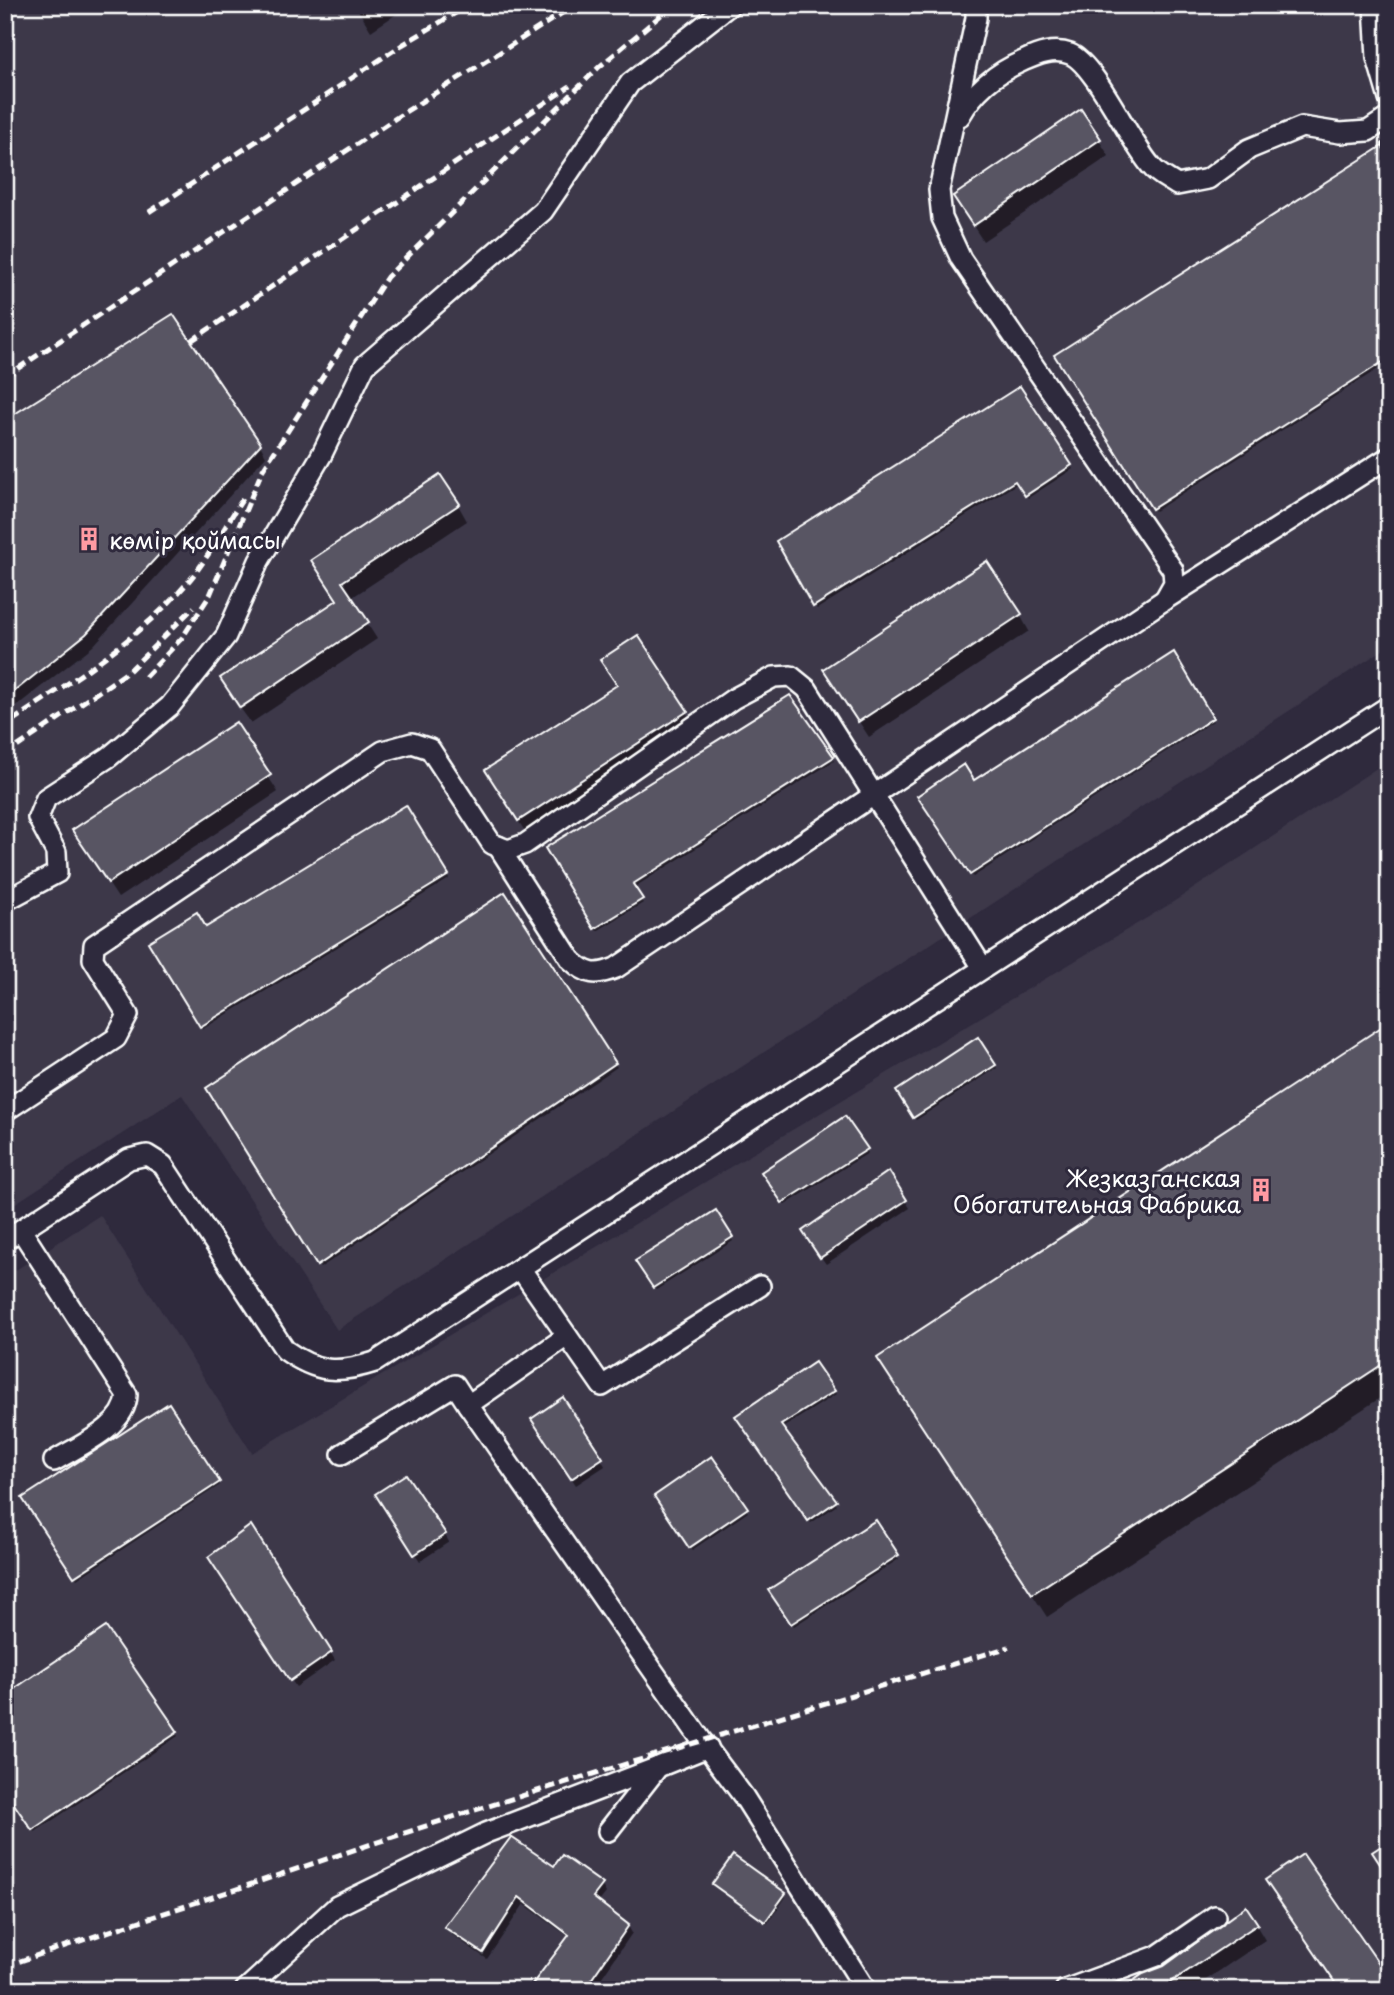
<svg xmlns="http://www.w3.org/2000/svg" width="1394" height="1995" font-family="'Playpen Sans',sans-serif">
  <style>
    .built { fill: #3c3749 }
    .shadow { fill: #0007 }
    .building { fill: #595564; stroke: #fff; stroke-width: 2 }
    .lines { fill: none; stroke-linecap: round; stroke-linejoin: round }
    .minor-casing { stroke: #fff; stroke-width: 24 }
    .minor { stroke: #2f2a3d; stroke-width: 19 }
    .rail { stroke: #fff; stroke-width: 5; stroke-dasharray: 10 5; stroke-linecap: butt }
    .labels { text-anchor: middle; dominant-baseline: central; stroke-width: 6; stroke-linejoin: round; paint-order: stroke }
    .poi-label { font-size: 23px; fill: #fff; stroke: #2f2a3d; text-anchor: start }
  </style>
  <rect width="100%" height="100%" fill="#2f2a3d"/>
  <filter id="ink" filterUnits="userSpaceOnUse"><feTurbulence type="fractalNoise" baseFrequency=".0143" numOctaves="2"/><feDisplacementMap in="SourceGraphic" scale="14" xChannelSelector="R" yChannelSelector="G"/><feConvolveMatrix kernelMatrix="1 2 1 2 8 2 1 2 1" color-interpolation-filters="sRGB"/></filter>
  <g filter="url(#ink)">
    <g class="built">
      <polygon points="5,5 1389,5 1389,646 337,1330 182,1095 5,1210"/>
      <polygon points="1389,760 1389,1990 5,1990 5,1277 100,1215 252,1453 1170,904"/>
    </g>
    <g class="shadow">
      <polygon points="355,5 410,5 371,31"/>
      <polygon points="1081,112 1109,156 983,241 964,212"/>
      <polygon points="1389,160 1389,362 1155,511 1056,355"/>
      <polygon points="1020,388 1073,469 1028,498 1018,483 817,609 778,542"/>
      <polygon points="5,422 260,445 266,456 93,646 5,715"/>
      <polygon points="458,505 467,521 351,598 377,639 251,723 231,695 339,601 322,576"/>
      <polygon points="1020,615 1029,631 869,737 835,685"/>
      <polygon points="1174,654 1213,721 973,877 919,797 973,782"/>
      <polygon points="790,697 834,761 633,888 643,903 597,931 547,848"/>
      <polygon points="686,712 695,727 528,836 496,786"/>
      <polygon points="235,725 278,792 118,898 84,846"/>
      <polygon points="406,807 449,879 203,1029 150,942 206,930"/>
      <polygon points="504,894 617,1067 320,1268 208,1088"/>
      <polygon points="1389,1024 1389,1392 1047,1617 879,1359"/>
      <polygon points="978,1040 997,1068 916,1120 899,1092"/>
      <polygon points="844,1118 868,1153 785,1205 763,1172"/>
      <polygon points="888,1173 910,1208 826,1264 808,1239"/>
      <polygon points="715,1212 733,1241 656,1290 638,1262"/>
      <polygon points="814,1364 836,1394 781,1429 837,1505 811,1523 737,1417"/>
      <polygon points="168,1406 220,1485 77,1579 25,1499"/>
      <polygon points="538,1426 601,1459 605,1466 576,1485"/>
      <polygon points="712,1458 748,1512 692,1550 656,1496"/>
      <polygon points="381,1502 445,1535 449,1542 420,1561"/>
      <polygon points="876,1523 899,1559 794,1626 771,1590"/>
      <polygon points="251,1528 335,1660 296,1687 214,1565"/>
      <polygon points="105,1629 178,1736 35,1832 5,1789"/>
      <polygon points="1303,1856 1388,1980 1389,1990 1340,1990"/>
      <polygon points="555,1869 602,1886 606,1893 598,1903 628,1926 632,1933 593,1990 533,1990 569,1937 524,1904 487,1959 451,1934 446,1927"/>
      <polygon points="714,1884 784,1894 786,1897 767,1924"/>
      <polygon points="1256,1925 1265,1940 1191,1990 1123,1990"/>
    </g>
    <g class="building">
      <polygon points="1081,109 1101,139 973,226 953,196"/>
      <polygon points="1382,146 1389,156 1389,358 1152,509 1054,355"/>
      <polygon points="173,314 261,444 86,634 5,699 5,420"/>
      <polygon points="1020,386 1072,465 1025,496 1015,481 813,607 776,541"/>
      <polygon points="440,474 460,504 342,582 369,622 240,708 220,678 337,600 311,560"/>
      <polygon points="987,561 1022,614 858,722 823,669"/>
      <polygon points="638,635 688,711 518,821 485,770 617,685 600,660"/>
      <polygon points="1174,652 1213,718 970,875 917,796 964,764 974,780"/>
      <polygon points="790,695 834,757 633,884 643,899 594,929 545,848"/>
      <polygon points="236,722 271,775 108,883 72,830"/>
      <polygon points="406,805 449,875 200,1027 148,942 197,912 206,927"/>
      <polygon points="505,892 616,1063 317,1266 206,1088"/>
      <polygon points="1389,1022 1389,1360 1032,1594 877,1358"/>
      <polygon points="978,1037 996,1065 913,1118 896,1091"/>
      <polygon points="845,1116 868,1149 782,1203 761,1172"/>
      <polygon points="889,1171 907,1200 820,1258 802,1231"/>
      <polygon points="716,1210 733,1237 653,1288 635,1261"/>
      <polygon points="815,1362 835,1391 781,1425 837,1501 808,1521 735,1416"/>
      <polygon points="563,1397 603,1458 571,1479 531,1419"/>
      <polygon points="169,1403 220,1482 74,1577 22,1498"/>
      <polygon points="712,1456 748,1508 689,1548 654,1496"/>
      <polygon points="406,1474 446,1534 414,1555 375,1494"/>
      <polygon points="876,1520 899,1555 791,1624 768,1590"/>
      <polygon points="251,1525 332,1652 290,1681 208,1557"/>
      <polygon points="106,1627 178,1732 32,1830 5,1791 5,1695"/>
      <polygon points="511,1837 554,1866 562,1855 603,1884 593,1897 629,1925 584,1990 528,1990 569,1935 519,1897 483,1953 444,1927"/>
      <polygon points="1389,1841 1389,1878 1372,1852"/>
      <polygon points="1303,1854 1389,1978 1374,1990 1340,1990 1265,1880"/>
      <polygon points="733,1855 786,1893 765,1922 712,1884"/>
      <polygon points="1246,1906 1258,1924 1159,1990 1120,1990 1143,1974 1164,1966"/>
    </g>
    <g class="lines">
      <g class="minor-casing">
        <g id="minor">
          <polyline points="976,5 976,18 939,190 942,218 961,259 1173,570 1174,583 1165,599"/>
          <polyline points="1374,5 1377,58 1389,99"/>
          <path d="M 960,116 C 974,91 997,72 1023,61 C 1038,54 1054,48 1070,54 C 1095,64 1129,141 1151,166 C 1157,174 1168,179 1177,185 L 1208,179 L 1249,149 L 1302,127 L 1340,133 L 1368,131 L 1389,117"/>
          <path d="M 498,846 L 571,960 C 587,975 596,976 616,968 L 1164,600 L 1389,457"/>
          <polyline points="5,901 57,873 56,852 38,818 46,798 109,757 170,706 226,636 259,561 321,456 365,365 543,211 630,83 730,5"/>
          <polyline points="5,1111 116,1038 128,1015 93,959 94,945 383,751 412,743 430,749 492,844 508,850 525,844 733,699 774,677 791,676 807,689 983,968"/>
          <path d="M 21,1230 L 127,1395 C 126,1427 78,1446 54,1461"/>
          <path d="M 5,1240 L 129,1159 L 147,1155 L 163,1165 L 285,1350 C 317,1373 338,1374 375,1362 L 1389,706"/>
          <polyline points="520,1268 602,1386 760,1286"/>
          <polyline points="468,1405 702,1741 744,1797 866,1990"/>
          <polyline points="342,1454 455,1385 468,1405 567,1336"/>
          <polyline points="608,1831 658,1767 708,1747"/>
          <polyline points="245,1990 337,1906 486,1833 658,1767"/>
          <polyline points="1065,1990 1157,1956 1215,1916"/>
        </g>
      </g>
      <use href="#minor" class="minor"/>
      <g class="rail">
        <polyline points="1382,146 1389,140"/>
        <polyline points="149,212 402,45 469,5"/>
        <polyline points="191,341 570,86"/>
        <polyline points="5,377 402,114 575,5"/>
        <polyline points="145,677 182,638 210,595 262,471 387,277 599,67 673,5"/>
        <path d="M 12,721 C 74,679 139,639 188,582 C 210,556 225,525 244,497"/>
        <polyline points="5,755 129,671 194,607"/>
        <polyline points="5,1966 459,1815 1009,1647"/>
      </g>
    </g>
  </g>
  <defs>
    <g id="building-bare" transform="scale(1.89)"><path d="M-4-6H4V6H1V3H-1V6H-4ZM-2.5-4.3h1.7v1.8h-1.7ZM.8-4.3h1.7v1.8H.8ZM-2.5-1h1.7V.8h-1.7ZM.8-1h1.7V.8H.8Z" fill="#ff9aa2" stroke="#2f2a3d" stroke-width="2.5" paint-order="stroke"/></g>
  </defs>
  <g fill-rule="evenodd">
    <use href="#building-bare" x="89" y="539"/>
    <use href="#building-bare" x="1261" y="1190"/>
  </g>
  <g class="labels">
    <g class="poi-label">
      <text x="109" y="539">көмір қоймасы</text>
      <text x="1241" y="1177" text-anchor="end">Жезказганская<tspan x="1241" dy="26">Обогатительная Фабрика</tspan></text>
    </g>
  </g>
  <rect width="1394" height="1995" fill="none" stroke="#2f2a3d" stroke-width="28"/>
  <rect x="14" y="14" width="1366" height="1967" fill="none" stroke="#fff" stroke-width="2.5" filter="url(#ink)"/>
</svg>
